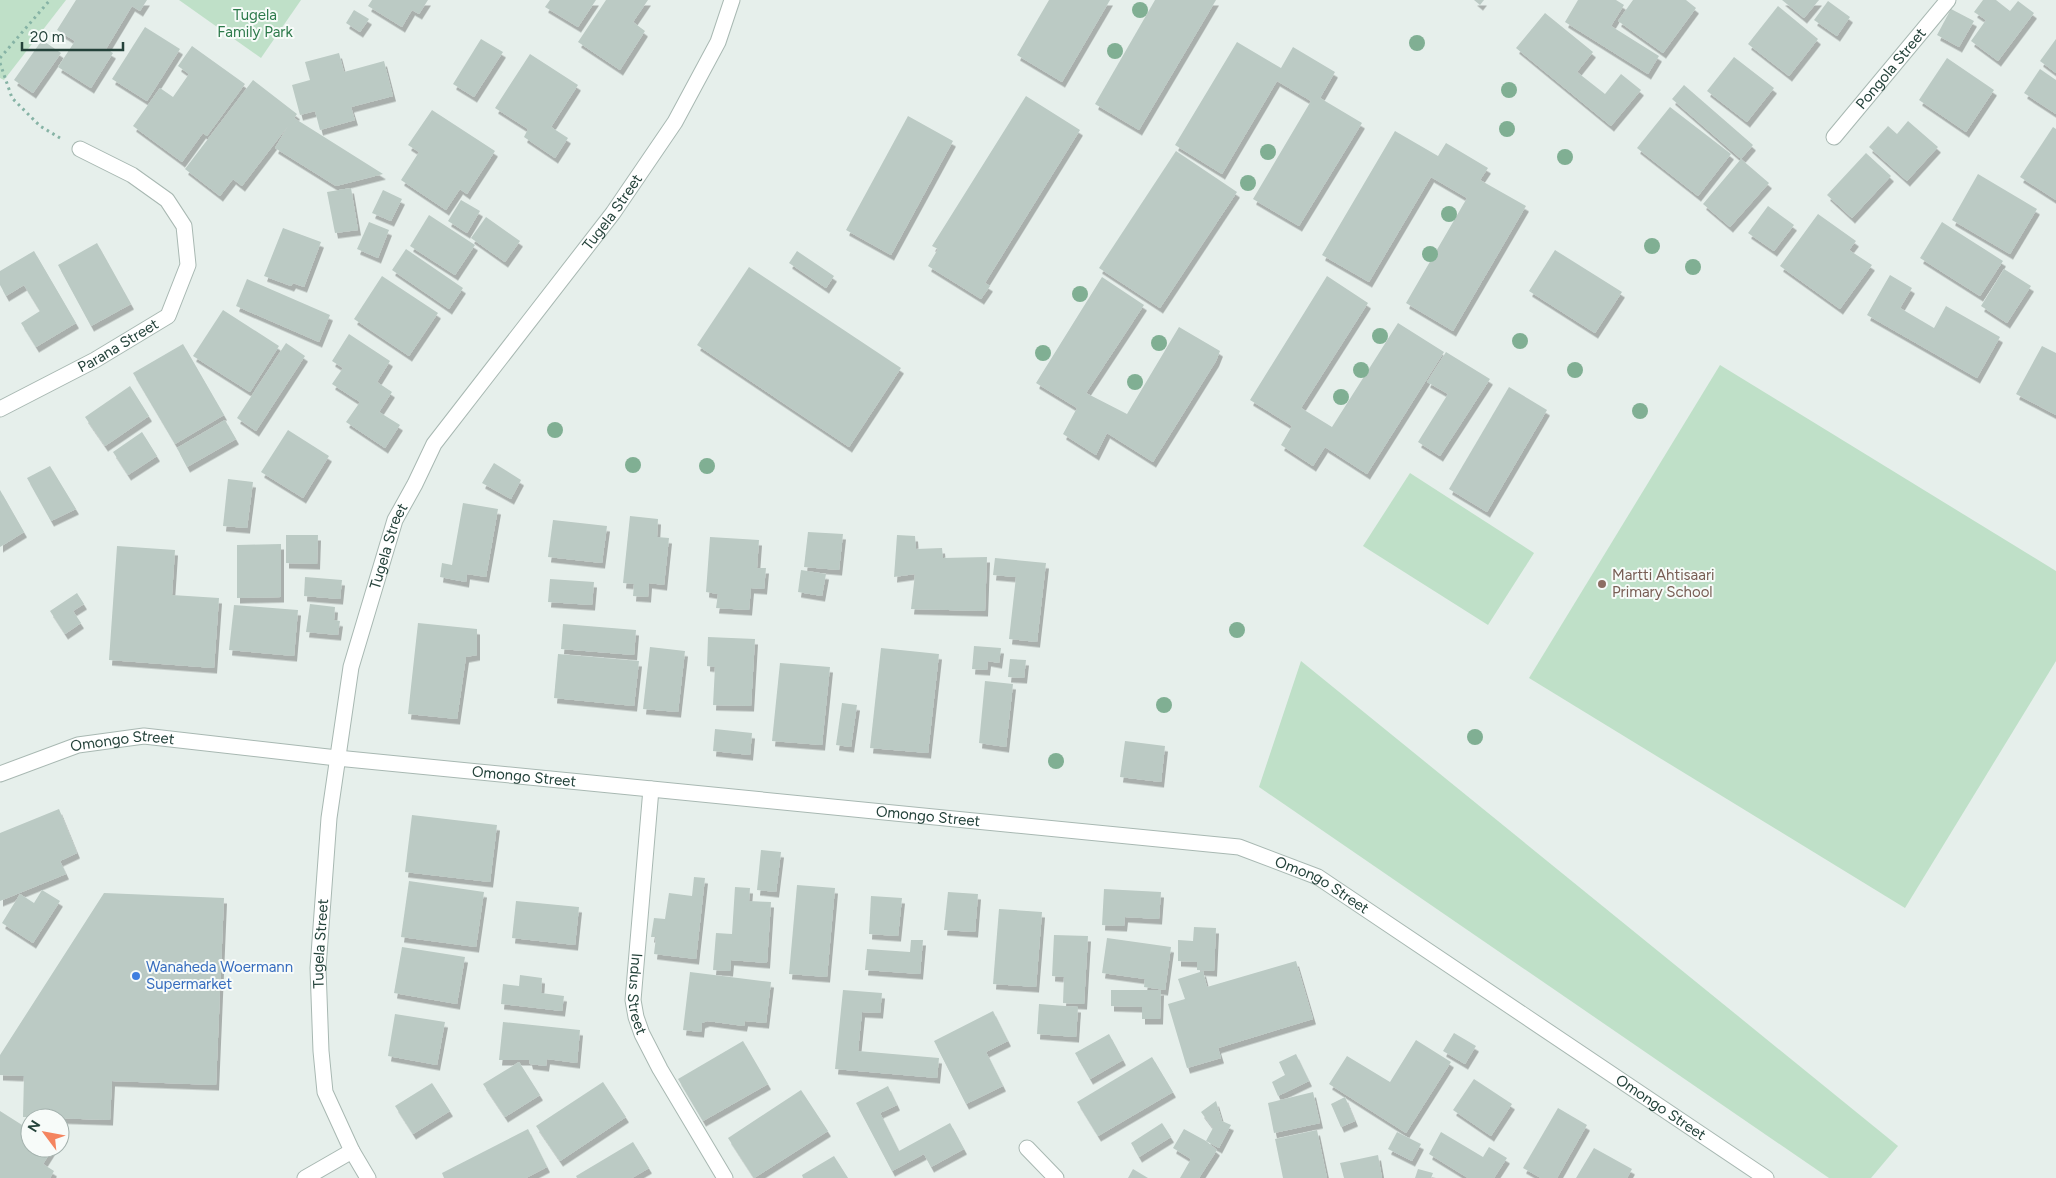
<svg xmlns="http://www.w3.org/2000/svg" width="2056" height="1178" font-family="Figtree,sans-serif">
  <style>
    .green { fill: #bfe0c8 }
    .building { fill: #bbcac4; filter: url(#shadow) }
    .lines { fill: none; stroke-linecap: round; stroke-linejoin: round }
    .street-casing { stroke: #a8b8b2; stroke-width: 17 }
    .path { stroke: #86b3a5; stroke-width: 3; stroke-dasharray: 2.5 4; stroke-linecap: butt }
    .street { stroke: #fff; stroke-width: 15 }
    .tree { fill: #80af93 }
    .education-dot { fill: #8d6e63; stroke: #f7fbf9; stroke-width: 2 }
    .shop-dot { fill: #3f7fe0; stroke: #f7fbf9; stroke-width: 2 }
    .labels { text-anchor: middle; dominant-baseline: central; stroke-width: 4; stroke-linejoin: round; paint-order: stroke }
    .park-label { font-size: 15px; fill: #2d7a4b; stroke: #f7fbf9 }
    .street-label { font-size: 15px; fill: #24423a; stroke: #f7fbf9 }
    .education-label { font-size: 15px; fill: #785e54; stroke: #f7fbf9; text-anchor: start }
    .shop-label { font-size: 15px; fill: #366cbe; stroke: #f7fbf9; text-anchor: start }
  </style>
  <defs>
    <filter id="shadow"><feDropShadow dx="3" dy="5.5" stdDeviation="0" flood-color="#0004"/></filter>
  </defs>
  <rect width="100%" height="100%" fill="#e6efeb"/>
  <g class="green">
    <polygon points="0,0 66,0 4,80 0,78"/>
    <polygon points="179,0 301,0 261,58"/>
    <polygon points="1720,365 2056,571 2056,661 1905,908 1529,678"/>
    <polygon points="1410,473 1534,553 1488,625 1363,546"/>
    <polygon points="1301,661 1898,1146 1871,1178 1829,1178 1259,787"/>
  </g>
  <g class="building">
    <polygon points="76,0 147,0 140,11 132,6 106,49 113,53 91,88 58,67 75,41 57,30"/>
    <polygon points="372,0 428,0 419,14 412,10 402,27 368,6"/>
    <polygon points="550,0 596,0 578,27 545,7"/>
    <polygon points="606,0 648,0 633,22 645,31 620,70 578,42"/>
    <polygon points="1049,0 1110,0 1062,82 1017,55"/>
    <polygon points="1155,0 1216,0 1139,130 1095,104"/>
    <polygon points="1474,0 1484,0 1480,5"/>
    <polygon points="1578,0 1616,0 1624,5 1611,26 1659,56 1648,74 1565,22"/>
    <polygon points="1633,0 1686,0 1696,8 1663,53 1618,21"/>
    <polygon points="1782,0 1819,0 1804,18"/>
    <polygon points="1983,0 1996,0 2010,11 2018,1 2034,13 1998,61 1971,41 1986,20 1974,12"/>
    <polygon points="1828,1 1850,17 1837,36 1814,20"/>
    <polygon points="1778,6 1818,39 1789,76 1748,44"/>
    <polygon points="1951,9 1974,21 1959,47 1937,35"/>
    <polygon points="354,10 369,19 360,32 346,23"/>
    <polygon points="1545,13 1593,52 1577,72 1605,94 1621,74 1641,90 1611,126 1516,48"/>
    <polygon points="145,27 180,49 147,101 112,79"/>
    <polygon points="481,39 503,52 474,97 453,84"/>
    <polygon points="2056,39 2056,73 2040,61"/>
    <polygon points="42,40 61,53 33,93 14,80"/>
    <polygon points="1237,42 1281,68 1293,47 1335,72 1320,98 1362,123 1299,226 1253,199 1311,101 1277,81 1222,174 1175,145"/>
    <polygon points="192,46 245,84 207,136 203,133 182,162 133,126 160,88 173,97 189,74 178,66"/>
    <polygon points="339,53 344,72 384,61 393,96 351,107 355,120 320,130 315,111 300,115 292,85 310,80 305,62"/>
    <polygon points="530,54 578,85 551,127 568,138 555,158 524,137 528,129 495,108"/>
    <polygon points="1734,57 1774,88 1747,122 1707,91"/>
    <polygon points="1947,58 1994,90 1966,132 1919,100"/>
    <polygon points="2040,69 2056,80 2056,114 2024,93"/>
    <polygon points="253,80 297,114 294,118 383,174 336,186 275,148 288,126 242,186 233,179 220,196 185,169"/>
    <polygon points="1684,85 1753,145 1741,159 1672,99"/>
    <polygon points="1026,96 1080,130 985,283 990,286 981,299 928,266 938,249 932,246"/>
    <polygon points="1670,107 1731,154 1698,196 1637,148"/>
    <polygon points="432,110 495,151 467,194 460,189 446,210 401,180 419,152 408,145"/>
    <polygon points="908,116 953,141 891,255 846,230"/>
    <polygon points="1908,121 1938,147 1907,181 1869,147 1888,126 1897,134"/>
    <polygon points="2053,127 2056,129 2056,200 2020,177"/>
    <polygon points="1395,131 1438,156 1446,143 1488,168 1480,180 1526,206 1453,331 1406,303 1467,198 1431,177 1369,282 1322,255"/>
    <polygon points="1176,151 1237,192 1160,308 1099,268"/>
    <polygon points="1866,153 1891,176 1852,218 1827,195"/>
    <polygon points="1741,159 1769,183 1730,227 1703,204"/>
    <polygon points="1978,174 2037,209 2010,254 1952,220"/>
    <polygon points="351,188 358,230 335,233 327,192"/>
    <polygon points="383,190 402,199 391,221 372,213"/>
    <polygon points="461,200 480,211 467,233 448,221"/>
    <polygon points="1768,206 1794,225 1774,251 1748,233"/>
    <polygon points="1818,214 1856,241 1849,250 1872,265 1840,309 1780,266"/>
    <polygon points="429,215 475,245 455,275 410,246"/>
    <polygon points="486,217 520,241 505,262 471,238"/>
    <polygon points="369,222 389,230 378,258 357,249"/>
    <polygon points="1942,222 2003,261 1980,296 1920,258"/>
    <polygon points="283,228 321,242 304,287 293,283 291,286 264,276"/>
    <polygon points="97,243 131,304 91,326 58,265"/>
    <polygon points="406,249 463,288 449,309 392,270"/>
    <polygon points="1555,250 1622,292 1595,333 1529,291"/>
    <polygon points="34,251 76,323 36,347 21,323 40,311 24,285 6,296 0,285 0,271"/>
    <polygon points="797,251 834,276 826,288 789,263"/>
    <polygon points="749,267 901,368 849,447 697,345"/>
    <polygon points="2004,269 2031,286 2007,323 1981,306"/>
    <polygon points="1890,275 1912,288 1900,308 1934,328 1946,306 2000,337 1977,378 1867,315"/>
    <polygon points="382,276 438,313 409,356 354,319"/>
    <polygon points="1327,276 1368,303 1301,408 1332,427 1398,323 1444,352 1367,474 1325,447 1313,466 1281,445 1292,426 1250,400"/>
    <polygon points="1102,277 1144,305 1086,393 1127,414 1179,327 1220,351 1216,361 1153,462 1107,433 1096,455 1063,434 1077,408 1036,383"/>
    <polygon points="247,279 330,315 319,342 236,306"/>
    <polygon points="223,310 279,346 250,392 193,356"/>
    <polygon points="349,334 390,361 377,382 392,392 379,412 400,425 385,448 346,422 360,402 332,384 343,368 332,361"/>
    <polygon points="286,343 305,356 256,431 237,418"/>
    <polygon points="183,344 224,415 175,444 133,373"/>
    <polygon points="2042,346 2056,353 2056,415 2016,394"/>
    <polygon points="1446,352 1490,379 1440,456 1418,442 1448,394 1427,382"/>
    <polygon points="130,386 149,416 105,446 85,417"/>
    <polygon points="1509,387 1547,410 1487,512 1449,489"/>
    <polygon points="225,420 236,439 187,467 177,448"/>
    <polygon points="288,430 329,456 303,498 261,472"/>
    <polygon points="142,432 157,456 128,475 113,452"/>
    <polygon points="494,463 521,480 511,499 482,483"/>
    <polygon points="50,466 76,509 51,521 27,478"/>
    <polygon points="228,479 253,482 247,528 223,526"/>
    <polygon points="0,490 24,532 0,547"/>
    <polygon points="463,503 498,509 486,577 467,574 466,582 440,577 442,563 452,565"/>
    <polygon points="630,516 658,519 657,537 669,538 664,585 649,583 648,597 633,596 634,584 623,583"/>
    <polygon points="553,520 607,526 602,563 548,557"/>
    <polygon points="808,532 843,534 839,570 804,567"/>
    <polygon points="286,535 318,535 317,564 286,563"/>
    <polygon points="897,535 915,536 916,549 942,548 943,558 987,557 985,611 911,609 915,574 894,577"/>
    <polygon points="710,537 759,540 757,568 766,568 764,589 751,588 749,610 716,608 718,594 706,592"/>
    <polygon points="281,544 281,597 237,598 237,545"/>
    <polygon points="117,546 175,550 172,595 219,598 214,668 109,660"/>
    <polygon points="995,558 1046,563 1037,642 1009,639 1016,577 993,575"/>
    <polygon points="801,570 826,574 822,596 798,592"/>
    <polygon points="305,577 342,580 340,599 304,596"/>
    <polygon points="550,579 594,582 592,605 548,602"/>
    <polygon points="77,593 84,604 73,611 81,623 65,634 50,611"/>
    <polygon points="310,604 335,607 334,620 340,621 338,635 306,632"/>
    <polygon points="234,605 298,610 294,656 229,650"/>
    <polygon points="418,623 477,629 477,655 466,657 457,719 408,714"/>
    <polygon points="563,624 636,630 634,655 561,649"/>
    <polygon points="708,637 755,639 751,706 713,705 715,667 707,666"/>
    <polygon points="974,646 1001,648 999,663 988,661 987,670 972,669"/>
    <polygon points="650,647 685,651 678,712 643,709"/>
    <polygon points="881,648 939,654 928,753 870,748"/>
    <polygon points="558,654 639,661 634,706 554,698"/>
    <polygon points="1010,659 1026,660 1024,678 1008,677"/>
    <polygon points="780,663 830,667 822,745 772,741"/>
    <polygon points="985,681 1013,684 1006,747 979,743"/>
    <polygon points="842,703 857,705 851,747 836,745"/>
    <polygon points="715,729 752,733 750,755 713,751"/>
    <polygon points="1125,741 1165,746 1161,782 1120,777"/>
    <polygon points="59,809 77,853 60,861 66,874 0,901 0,833"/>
    <polygon points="412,815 497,825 490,882 405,872"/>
    <polygon points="761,850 781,852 776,892 757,890"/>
    <polygon points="694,877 705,878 696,959 654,954 656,937 651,937 654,918 665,919 669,893 692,896"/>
    <polygon points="409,881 484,892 476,947 401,937"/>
    <polygon points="797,885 835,888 827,977 789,974"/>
    <polygon points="735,887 750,888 749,901 771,902 767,963 731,960 730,971 713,970 716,933 732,934"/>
    <polygon points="1104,889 1161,892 1159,919 1125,917 1124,926 1102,925"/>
    <polygon points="42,890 60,901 33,943 2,923 20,894 34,903"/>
    <polygon points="948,892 978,894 975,932 944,930"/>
    <polygon points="104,893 224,898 216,1085 112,1081 110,1120 23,1117 24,1076 0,1075 0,1055"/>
    <polygon points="871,896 902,898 898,936 869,934"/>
    <polygon points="516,901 579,907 575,945 512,938"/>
    <polygon points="999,909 1042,912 1036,987 993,984"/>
    <polygon points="1194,927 1216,928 1214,971 1197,970 1197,962 1178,961 1178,940 1193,941"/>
    <polygon points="1054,935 1088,936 1084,1004 1063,1003 1064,977 1052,976"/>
    <polygon points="1107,938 1171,947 1165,990 1144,987 1145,979 1102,973"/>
    <polygon points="911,940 923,940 920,974 865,970 867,949 910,952"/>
    <polygon points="402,947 465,957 457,1004 394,993"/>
    <polygon points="1296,961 1313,1019 1218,1048 1221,1058 1187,1068 1168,1004 1185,999 1178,979 1203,971 1207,987"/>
    <polygon points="690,972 771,982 766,1023 745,1021 744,1026 707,1021 702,1023 701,1032 683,1030"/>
    <polygon points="520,975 542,978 541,993 564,996 562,1011 501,1004 503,984 519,986"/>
    <polygon points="843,990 882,993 880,1013 862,1012 858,1051 939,1058 937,1078 835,1069"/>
    <polygon points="1111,990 1161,990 1160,1019 1142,1019 1142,1007 1111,1006"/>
    <polygon points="1039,1004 1078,1007 1076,1037 1037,1034"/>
    <polygon points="993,1011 1008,1041 986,1052 1003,1086 966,1104 934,1041"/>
    <polygon points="395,1014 445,1022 437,1065 388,1056"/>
    <polygon points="503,1022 580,1030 577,1063 547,1059 546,1066 530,1064 529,1060 499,1060"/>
    <polygon points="1454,1033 1476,1046 1465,1064 1443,1051"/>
    <polygon points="1109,1034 1123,1060 1090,1079 1075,1053"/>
    <polygon points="1416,1040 1451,1062 1406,1133 1329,1084 1347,1056 1390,1082"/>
    <polygon points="743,1041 768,1084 703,1121 678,1079"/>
    <polygon points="1296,1054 1309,1081 1278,1096 1272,1082 1285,1075 1279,1062"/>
    <polygon points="1152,1057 1173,1092 1098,1136 1077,1102"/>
    <polygon points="519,1062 540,1095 505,1117 483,1084"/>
    <polygon points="1474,1079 1512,1104 1491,1136 1453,1110"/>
    <polygon points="603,1082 626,1117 560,1161 536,1126"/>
    <polygon points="432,1083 450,1111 413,1134 395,1106"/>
    <polygon points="888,1086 897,1105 880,1113 899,1151 950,1123 964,1149 931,1167 924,1154 892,1171 856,1103"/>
    <polygon points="801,1090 828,1131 754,1178 728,1138"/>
    <polygon points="1313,1092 1320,1123 1274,1133 1268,1103"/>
    <polygon points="1345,1097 1355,1121 1341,1127 1331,1104"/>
    <polygon points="1216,1101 1222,1121 1231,1125 1219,1148 1206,1141 1213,1128 1201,1112"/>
    <polygon points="1558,1108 1587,1125 1557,1178 1541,1178 1523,1168"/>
    <polygon points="0,1111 30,1130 30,1148 53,1148 43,1164 54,1171 50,1178 0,1178"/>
    <polygon points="1162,1123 1171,1137 1139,1157 1131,1143"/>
    <polygon points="528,1129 547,1167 526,1178 444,1178 442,1173"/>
    <polygon points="1184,1129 1206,1141 1217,1150 1199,1178 1180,1178 1191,1159 1173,1148"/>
    <polygon points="1317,1130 1327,1178 1283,1178 1275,1139"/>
    <polygon points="1397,1132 1421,1144 1412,1161 1388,1149"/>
    <polygon points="1441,1132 1483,1157 1489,1147 1507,1158 1494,1178 1468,1178 1429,1154"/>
    <polygon points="633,1142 649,1168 632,1178 577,1178 576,1176"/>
    <polygon points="1594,1148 1632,1169 1627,1178 1576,1178"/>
    <polygon points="1378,1155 1382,1178 1344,1178 1340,1163"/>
    <polygon points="834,1156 848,1178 803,1178 802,1175"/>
    <polygon points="1133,1169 1148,1178 1128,1178"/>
    <polygon points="1418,1169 1433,1173 1431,1178 1415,1178"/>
  </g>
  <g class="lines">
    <g class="street-casing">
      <g id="street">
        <path id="s1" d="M 1834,137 L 1948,0"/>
        <path id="s2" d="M 0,409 L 95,360 L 168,316 L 188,265 L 184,226 L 167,200 L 132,175 L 80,149"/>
        <path id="s3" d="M 0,774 L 78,745 L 144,736 L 337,758 L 1239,847 L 1318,877 L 1766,1178"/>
        <path id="s4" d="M 651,789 L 633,1000 L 636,1017 L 642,1034 L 660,1069 L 725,1178"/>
        <polyline points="1027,1148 1056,1178"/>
        <polyline points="305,1178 352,1151"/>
        <path id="s5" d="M 368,1178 L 352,1151 L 325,1092 L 321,1051 L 318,968 L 329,818 L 351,667 L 395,520 L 415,484 L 434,444 L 613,213 L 675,122 L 718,42 L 732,0"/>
      </g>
    </g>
    <g class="path">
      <polyline points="0,58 50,0"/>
      <polyline points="0,63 12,98 40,126 60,138"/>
    </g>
    <use href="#street" class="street"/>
  </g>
  <g class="tree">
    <circle cx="1140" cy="10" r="8"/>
    <circle cx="1417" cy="43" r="8"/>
    <circle cx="1115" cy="51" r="8"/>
    <circle cx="1509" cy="90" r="8"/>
    <circle cx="1507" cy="129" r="8"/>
    <circle cx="1268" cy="152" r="8"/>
    <circle cx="1565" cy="157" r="8"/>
    <circle cx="1248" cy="183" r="8"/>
    <circle cx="1449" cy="214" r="8"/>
    <circle cx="1652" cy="246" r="8"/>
    <circle cx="1430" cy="254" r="8"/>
    <circle cx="1693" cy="267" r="8"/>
    <circle cx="1080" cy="294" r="8"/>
    <circle cx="1380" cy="336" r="8"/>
    <circle cx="1520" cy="341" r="8"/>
    <circle cx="1159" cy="343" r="8"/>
    <circle cx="1043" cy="353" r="8"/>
    <circle cx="1361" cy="370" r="8"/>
    <circle cx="1575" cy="370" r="8"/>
    <circle cx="1135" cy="382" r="8"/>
    <circle cx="1341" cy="397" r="8"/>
    <circle cx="1640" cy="411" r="8"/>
    <circle cx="555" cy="430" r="8"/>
    <circle cx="633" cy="465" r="8"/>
    <circle cx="707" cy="466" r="8"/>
    <circle cx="1237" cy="630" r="8"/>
    <circle cx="1164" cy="705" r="8"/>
    <circle cx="1475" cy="737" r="8"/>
    <circle cx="1056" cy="761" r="8"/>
  </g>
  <circle class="education-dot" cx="1602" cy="584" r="5"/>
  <circle class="shop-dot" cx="136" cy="976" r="5"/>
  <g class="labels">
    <g class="park-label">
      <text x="255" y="15">Tugela<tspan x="255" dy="17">Family Park</tspan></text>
    </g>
    <g class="street-label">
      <text stroke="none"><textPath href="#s1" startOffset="89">Pongola Street</textPath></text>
      <text stroke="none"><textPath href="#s5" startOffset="1055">Tugela Street</textPath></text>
      <text stroke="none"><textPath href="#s2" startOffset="134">Parana Street</textPath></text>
      <text stroke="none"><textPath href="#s5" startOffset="650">Tugela Street</textPath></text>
      <text stroke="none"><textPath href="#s3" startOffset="128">Omongo Street</textPath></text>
      <text stroke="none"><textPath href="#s3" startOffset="532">Omongo Street</textPath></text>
      <text stroke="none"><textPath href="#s3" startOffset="938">Omongo Street</textPath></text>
      <text stroke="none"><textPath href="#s3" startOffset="1342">Omongo Street</textPath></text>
      <text stroke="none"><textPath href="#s5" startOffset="245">Tugela Street</textPath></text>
      <text stroke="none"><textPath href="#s4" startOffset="206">Indus Street</textPath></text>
      <text stroke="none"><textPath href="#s3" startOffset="1748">Omongo Street</textPath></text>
    </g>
    <g class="education-label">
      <text x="1612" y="575">Martti Ahtisaari<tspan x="1612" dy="17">Primary School</tspan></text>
    </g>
    <g class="shop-label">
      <text x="146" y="967">Wanaheda Woermann<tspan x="146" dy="17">Supermarket</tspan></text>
    </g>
  </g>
  <g transform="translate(45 1133) rotate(302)"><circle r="24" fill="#f7fbf9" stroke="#a3b1ad"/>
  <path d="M0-4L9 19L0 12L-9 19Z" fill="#f4845f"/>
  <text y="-8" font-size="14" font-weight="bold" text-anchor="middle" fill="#24423a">N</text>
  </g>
  <path d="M22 42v8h101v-8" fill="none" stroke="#24423a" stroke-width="2.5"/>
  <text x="30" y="42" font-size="15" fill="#24423a" stroke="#f7fbf9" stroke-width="4" paint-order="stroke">20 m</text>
</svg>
